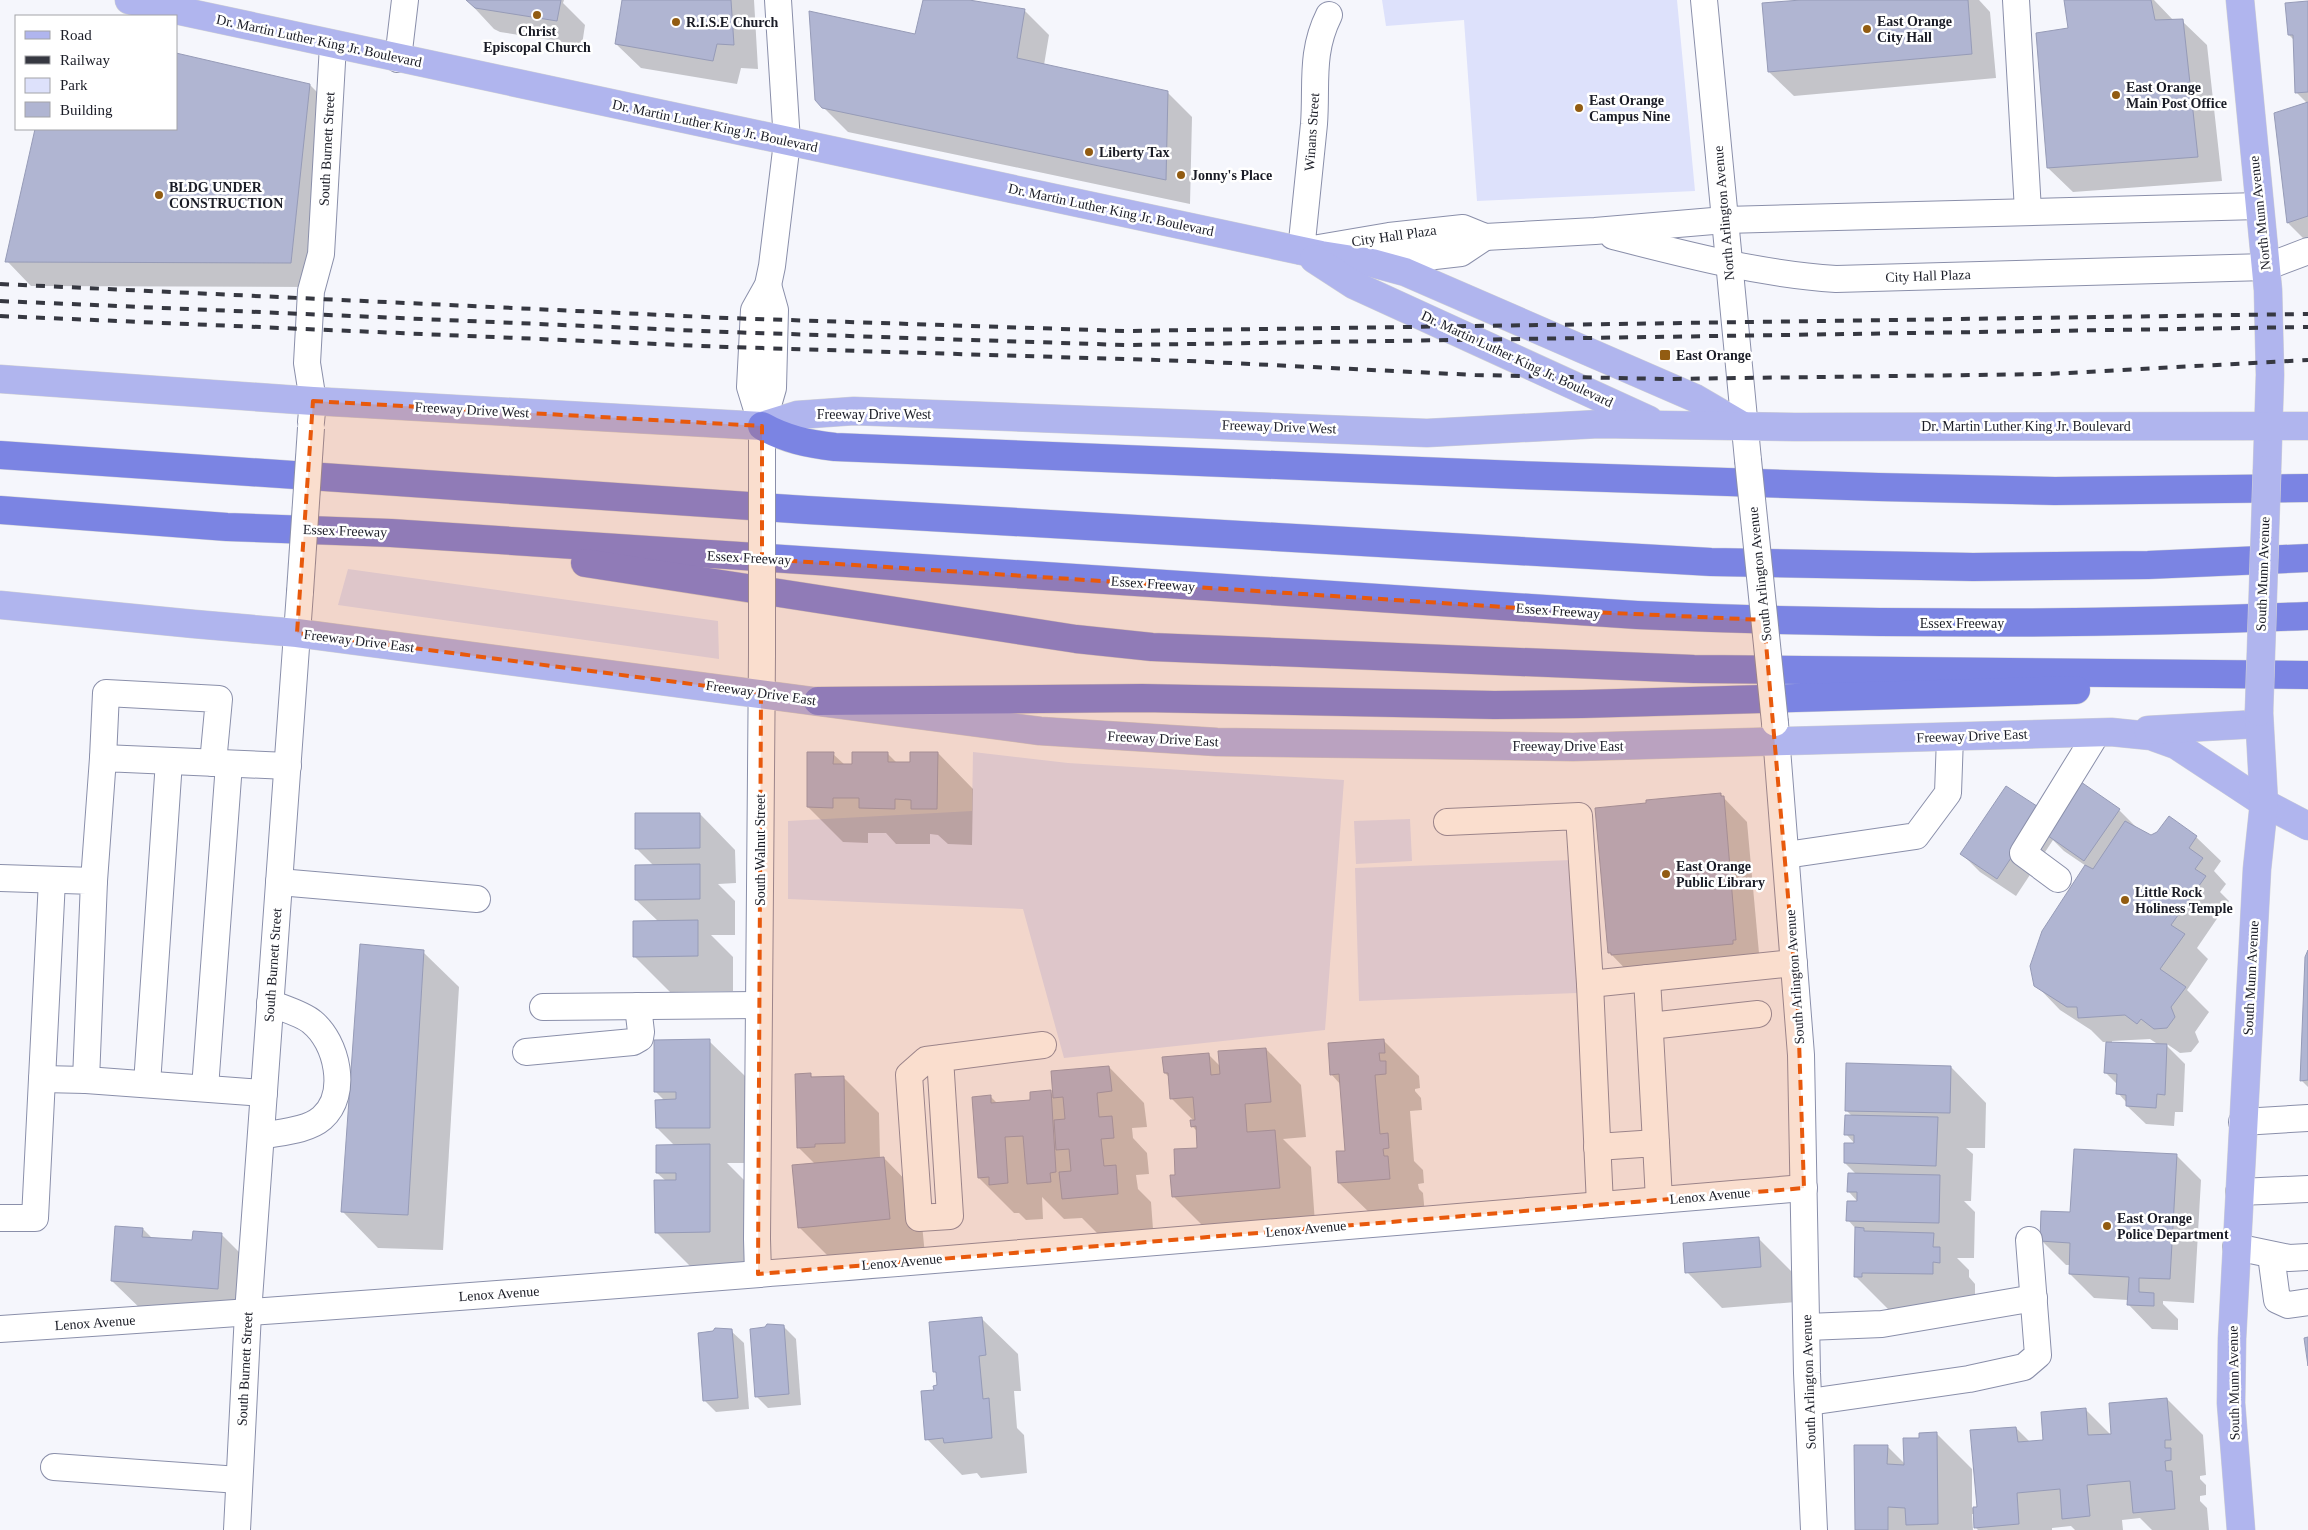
<svg xmlns="http://www.w3.org/2000/svg" width="2308" height="1530" font-family="'Times New Roman',serif">
  <style>
    .green { fill: #dde1fb }
    .shadow { fill: #0003; fill-rule: evenodd }
    .building { fill: #b0b5d2; stroke: #969bb7 }
    .lines { fill: none; stroke-linecap: round; stroke-linejoin: round }
    .minor-casing { stroke: #8a8faa; stroke-width: 28 }
    .major-casing { stroke: #d1d2d4; stroke-width: 29 }
    .highway-casing { stroke: #d1d2d4; stroke-width: 29 }
    .minor { stroke: #fff; stroke-width: 26 }
    .major { stroke: #b0b5ee; stroke-width: 28 }
    .highway { stroke: #7b84e3; stroke-width: 28 }
    .rail { stroke: #363841; stroke-width: 4; stroke-dasharray: 9 9; stroke-linecap: butt }
    .minor-bridge-casing { stroke: #8a8faa; stroke-width: 28; stroke-linecap: butt }
    .major-bridge-casing { stroke: #d1d2d4; stroke-width: 29; stroke-linecap: butt }
    .minor-bridge { stroke: #fff; stroke-width: 26 }
    .major-bridge { stroke: #b0b5ee; stroke-width: 28 }
    .marked { fill: #e8590c; fill-opacity: 0.2; stroke: #e8590c; stroke-width: 4; stroke-dasharray: 10 6; stroke-linejoin: round }
    .poi-dot { fill: #925c12; stroke: #fff; stroke-width: 2 }
    .labels { text-anchor: middle; dominant-baseline: central; stroke-width: 5; stroke-linejoin: round; paint-order: stroke }
    .poi-label { font-size: 14px; font-weight: bold; fill: #1a1c26; stroke: #fff; text-anchor: start }
    .street-label { font-size: 14px; fill: #1a1c26; stroke: #fff }
  </style>
  <rect width="100%" height="100%" fill="#f5f6fc"/>
  <g class="green">
    <polygon points="1382,0 1677,0 1695,191 1477,201 1464,20 1386,26"/>
    <polygon points="348,569 718,621 719,659 338,605"/>
    <polygon points="973,752 1068,763 1344,780 1325,1030 1064,1058 1023,909 788,899 788,821 972,811"/>
    <polygon points="1410,819 1412,861 1356,864 1354,821"/>
    <polygon points="1572,860 1577,993 1359,1001 1355,868"/>
  </g>
  <g class="shadow">
    <polygon points="467,0 564,0 563,3 585,25 582,45 500,32 494,29"/>
    <polygon points="623,0 754,0 758,69 741,68 737,84 641,68 616,44"/>
    <polygon points="925,0 961,0 1024,10 1049,35 1044,65 1168,93 1192,117 1190,204 848,132 816,100 916,35"/>
    <polygon points="1815,0 1979,0 1990,12 1996,78 1794,96 1769,72"/>
    <polygon points="2065,0 2154,0 2174,21 2182,21 2207,45 2222,181 2073,192 2048,168 2070,29"/>
    <polygon points="2308,2 2308,243 2288,223 2276,114 2308,104 2296,92 2294,40 2289,35"/>
    <polygon points="310,85 334,109 315,287 31,286 7,261 36,129 176,129"/>
    <polygon points="938,753 973,789 972,845 948,844 938,835 930,834 930,844 896,844 886,833 868,833 868,843 843,842 808,807 833,754 845,765 853,765 888,754 897,763 911,764"/>
    <path d="M 2081,783 L 2119,810 L 2138,829 L 2151,837 L 2196,837 L 2221,861 L 2214,871 L 2226,884 L 2220,892 L 2229,901 L 2197,948 L 2208,959 L 2187,990 L 2209,1012 L 2195,1032 L 2199,1042 L 2191,1052 L 2180,1053 L 2167,1044 L 2166,1045 L 2185,1064 L 2183,1112 L 2175,1112 L 2174,1126 L 2146,1124 L 2127,1106 L 2127,1103 L 2118,1093 L 2118,1085 L 2106,1073 L 2107,1042 L 2103,1042 L 2091,1030 L 2060,1010 L 2036,985 L 2086,866 L 2064,851 L 2053,840 L 2016,896 L 1980,872 L 1962,854 L 2042,811 ZM 2150,1039 L 2159,1045 L 2112,1043 L 2112,1041 Z"/>
    <polygon points="1720,794 1747,822 1760,964 1633,977 1609,952 1648,804"/>
    <polygon points="700,814 735,850 736,883 718,884 735,901 735,935 711,935 733,957 733,991 670,992 634,956 659,922 636,900 654,866 636,848"/>
    <polygon points="423,952 459,987 443,1250 378,1248 343,1212"/>
    <polygon points="2308,953 2308,1087 2301,1080"/>
    <polygon points="1383,1040 1419,1076 1420,1088 1415,1089 1415,1091 1421,1098 1422,1110 1410,1111 1414,1161 1423,1170 1424,1183 1418,1184 1419,1189 1423,1193 1425,1215 1375,1218 1339,1183 1346,1152 1341,1085 1331,1074"/>
    <polygon points="709,1041 745,1076 745,1163 727,1163 745,1181 745,1268 692,1268 656,1232 666,1181 657,1173 675,1146 657,1128 665,1101 656,1092"/>
    <polygon points="1266,1049 1301,1085 1306,1137 1283,1139 1311,1167 1315,1223 1209,1232 1173,1196 1177,1176 1199,1149 1197,1131 1192,1126 1194,1121 1172,1099 1170,1078 1165,1073 1209,1055 1221,1067"/>
    <polygon points="1109,1067 1144,1103 1147,1127 1132,1128 1133,1138 1147,1153 1149,1174 1136,1175 1138,1189 1151,1202 1153,1229 1098,1234 1082,1218 1064,1219 1042,1197 1043,1219 1026,1220 1019,1213 1014,1213 979,1178 990,1096 997,1103 1032,1101 1050,1092 1054,1096"/>
    <polygon points="1951,1067 1986,1103 1985,1148 1966,1148 1973,1154 1971,1201 1964,1201 1975,1212 1974,1258 1957,1258 1969,1270 1969,1277 1975,1284 1975,1298 1968,1309 1897,1308 1897,1312 1891,1312 1855,1276 1856,1229 1848,1220 1859,1203 1849,1192 1856,1174 1845,1163 1856,1145 1846,1134 1852,1116 1846,1110"/>
    <polygon points="810,1075 813,1078 843,1077 879,1113 880,1158 884,1158 919,1194 925,1255 835,1263 799,1227 815,1164 798,1147"/>
    <polygon points="2176,1155 2201,1180 2194,1303 2163,1301 2163,1304 2178,1319 2178,1330 2152,1329 2128,1304 2128,1300 2094,1298 2070,1274 2070,1265 2066,1265 2041,1240 2071,1213"/>
    <polygon points="143,1229 153,1239 193,1242 221,1234 257,1270 253,1324 148,1316 112,1281"/>
    <polygon points="1759,1239 1794,1274 1796,1302 1722,1308 1687,1272"/>
    <polygon points="982,1319 1018,1354 1021,1391 1014,1391 1017,1428 1024,1435 1027,1473 981,1478 977,1473 962,1475 927,1439 935,1391 938,1386 937,1374 935,1372"/>
    <polygon points="783,1326 796,1339 801,1405 768,1408 756,1396"/>
    <polygon points="731,1331 744,1343 749,1409 716,1412 704,1400"/>
    <polygon points="2167,1399 2203,1435 2206,1475 2200,1476 2200,1479 2206,1485 2206,1495 2200,1496 2200,1501 2207,1508 2209,1530 2152,1530 2140,1518 2122,1520 2123,1530 2075,1530 2071,1526 2052,1528 2052,1530 1978,1530 1976,1528 1975,1514 1972,1514 1973,1530 1857,1530 1887,1446 1905,1464 1921,1439 1936,1433 1972,1469 1972,1508 1978,1508 2016,1428 2030,1442 2044,1441 2086,1410 2113,1437"/>
  </g>
  <g class="building">
    <polygon points="466,0 561,0 557,21 475,8"/>
    <polygon points="622,0 731,0 734,45 717,44 713,61 615,44"/>
    <polygon points="923,0 969,0 1025,9 1017,58 1168,91 1166,180 822,108 815,100 809,11 915,34"/>
    <polygon points="1801,0 1968,0 1972,54 1768,72 1762,3"/>
    <polygon points="2064,0 2151,0 2155,20 2183,19 2198,157 2047,168 2036,33 2068,28"/>
    <polygon points="2308,1 2308,92 2295,93 2293,35 2288,35 2285,3"/>
    <polygon points="176,53 310,84 291,263 5,262 35,129 176,129"/>
    <polygon points="2308,102 2308,216 2287,223 2274,113"/>
    <polygon points="807,752 834,752 833,764 852,764 852,752 888,752 888,762 910,762 910,752 938,752 937,809 911,809 911,800 895,799 895,809 859,808 859,798 833,798 833,808 807,807"/>
    <polygon points="2081,782 2120,809 2084,861 2044,833"/>
    <polygon points="2006,786 2043,810 1997,879 1960,854"/>
    <polygon points="1721,793 1721,796 1724,796 1736,940 1733,940 1733,944 1611,955 1611,953 1608,953 1595,808 1646,803 1646,800"/>
    <polygon points="635,813 700,813 700,848 635,849"/>
    <polygon points="2169,816 2197,836 2189,848 2203,858 2195,869 2206,876 2171,925 2185,934 2160,969 2186,987 2171,1007 2175,1017 2167,1028 2154,1029 2141,1019 2137,1024 2125,1015 2078,1018 2077,1007 2067,1007 2034,986 2030,966 2042,931 2085,865 2093,869 2125,821 2151,835 2157,832"/>
    <polygon points="700,864 700,899 635,900 635,865"/>
    <polygon points="698,920 698,956 633,957 633,921"/>
    <polygon points="360,944 424,950 408,1215 341,1212"/>
    <polygon points="2308,950 2308,1080 2300,1081 2305,957"/>
    <polygon points="710,1039 710,1128 656,1128 655,1100 676,1099 676,1092 654,1092 654,1040"/>
    <polygon points="1384,1039 1385,1053 1379,1053 1380,1061 1386,1061 1386,1074 1375,1075 1380,1134 1388,1133 1389,1148 1383,1149 1384,1156 1388,1156 1390,1179 1338,1183 1336,1151 1345,1151 1339,1074 1330,1075 1328,1043"/>
    <polygon points="2106,1042 2167,1044 2165,1095 2157,1094 2156,1108 2126,1106 2126,1095 2116,1094 2117,1074 2104,1073"/>
    <polygon points="1266,1048 1271,1102 1245,1104 1247,1132 1275,1130 1280,1188 1172,1197 1170,1175 1175,1175 1174,1149 1197,1148 1196,1126 1191,1127 1190,1120 1195,1120 1193,1097 1170,1099 1168,1073 1164,1073 1162,1057 1209,1053 1211,1075 1220,1074 1218,1051"/>
    <polygon points="1846,1063 1951,1066 1950,1113 1845,1111"/>
    <polygon points="1109,1066 1112,1091 1097,1093 1099,1117 1112,1116 1114,1138 1101,1139 1104,1166 1116,1165 1118,1194 1062,1199 1059,1172 1071,1171 1069,1149 1056,1150 1054,1120 1065,1119 1063,1097 1053,1098 1051,1071"/>
    <polygon points="811,1073 811,1077 844,1076 845,1143 815,1144 815,1147 797,1148 795,1074"/>
    <polygon points="1051,1090 1056,1172 1050,1173 1051,1182 1027,1184 1023,1136 1005,1137 1008,1183 989,1185 989,1177 978,1178 972,1097 991,1095 991,1103 1030,1100 1030,1092"/>
    <polygon points="1845,1115 1938,1117 1936,1166 1844,1163 1844,1143 1854,1143 1854,1135 1844,1135"/>
    <polygon points="710,1144 710,1232 655,1233 654,1180 676,1180 676,1173 656,1173 656,1145"/>
    <polygon points="2074,1149 2177,1154 2170,1279 2139,1278 2139,1292 2154,1293 2154,1306 2127,1305 2129,1277 2069,1274 2070,1243 2040,1241 2041,1211 2070,1212"/>
    <polygon points="884,1157 890,1219 798,1228 792,1165"/>
    <polygon points="1848,1173 1940,1175 1939,1223 1846,1221 1847,1201 1857,1201 1857,1192 1847,1192"/>
    <polygon points="115,1226 143,1228 142,1237 192,1240 193,1231 222,1233 218,1289 111,1281"/>
    <polygon points="1855,1227 1864,1228 1864,1231 1934,1233 1933,1247 1940,1247 1940,1263 1933,1262 1933,1274 1862,1273 1862,1277 1854,1277"/>
    <polygon points="1759,1237 1761,1267 1685,1273 1683,1243"/>
    <polygon points="982,1317 986,1355 979,1356 983,1399 989,1398 992,1438 944,1443 943,1438 925,1440 921,1391 934,1390 933,1386 937,1385 936,1372 933,1372 929,1322"/>
    <polygon points="767,1324 784,1325 789,1394 755,1397 750,1329 765,1327"/>
    <polygon points="715,1328 732,1329 738,1398 703,1401 698,1333 713,1331"/>
    <polygon points="2308,1337 2308,1366 2304,1338"/>
    <polygon points="2167,1398 2171,1440 2165,1440 2165,1448 2171,1448 2171,1460 2165,1461 2166,1471 2172,1471 2175,1509 2133,1513 2130,1481 2087,1485 2090,1516 2062,1519 2060,1489 2017,1493 2019,1524 1974,1528 1973,1507 1977,1507 1970,1430 2016,1427 2018,1442 2043,1440 2041,1412 2086,1408 2088,1435 2111,1434 2109,1403"/>
    <polygon points="1937,1432 1938,1524 1906,1525 1905,1508 1888,1507 1888,1530 1855,1530 1854,1445 1888,1445 1887,1464 1904,1465 1903,1438 1919,1438 1919,1433"/>
  </g>
  <g class="lines">
    <g class="minor-casing">
      <g id="minor">
        <polyline points="1704,0 1748,460"/>
        <polyline points="2016,0 2028,211"/>
        <path d="M 1329,15 C 1310,53 1317,85 1314,124 C 1310,167 1305,209 1301,251 L 1389,236 L 1463,228 L 1485,237 L 1595,231 L 1725,220 L 2259,206"/>
        <polyline points="398,59 405,0"/>
        <path d="M 1613,236 C 1687,255 1760,274 1836,279 L 2266,267 L 2308,251"/>
        <polyline points="1374,263 1461,253 1485,237"/>
        <polyline points="311,422 313,401 307,363 311,291 321,254 333,45"/>
        <polyline points="762,426 773,388 775,310 768,285"/>
        <polyline points="762,457 762,426 750,387 754,310 768,285 772,266 787,142 778,0"/>
        <polyline points="1775,723 1801,1055 1807,1373 1814,1530"/>
        <polyline points="103,758 106,693 219,699 213,763"/>
        <polyline points="1447,822 1579,816 1590,984 1600,1205"/>
        <polyline points="1786,855 1916,836 1948,793 1950,737"/>
        <polyline points="0,878 94,881 86,1080 264,1093"/>
        <polyline points="2058,879 2023,853 2097,733"/>
        <polyline points="94,881 103,758 288,766"/>
        <polyline points="279,882 477,899"/>
        <polyline points="1647,978 1656,1143"/>
        <polyline points="1590,984 1794,963"/>
        <polyline points="543,1007 758,1005"/>
        <polyline points="1650,1026 1758,1014"/>
        <polyline points="526,1052 633,1042 640,1038 641,1032 638,1006"/>
        <polyline points="940,1058 950,1216 919,1218 909,1075 926,1060 1043,1045"/>
        <polyline points="42,1079 86,1080"/>
        <polyline points="147,1084 169,761"/>
        <polyline points="205,1088 229,764"/>
        <polyline points="2242,1122 2308,1118"/>
        <path d="M 261,1136 C 280,1132 307,1131 322,1118 C 349,1094 337,1042 312,1022 C 303,1014 282,1008 270,1003"/>
        <polyline points="1597,1147 1656,1143 1659,1200"/>
        <polyline points="2239,1192 2308,1189"/>
        <polyline points="0,1218 35,1218 52,880"/>
        <polyline points="2236,1247 2289,1258 2308,1257"/>
        <polyline points="2271,1255 2277,1300 2288,1305 2308,1302"/>
        <polyline points="758,1274 757,1239 762,654"/>
        <polyline points="1807,1327 1882,1324 2034,1298"/>
        <path d="M 0,1329 C 602,1290 1203,1238 1804,1188"/>
        <polyline points="1809,1402 1969,1379 2024,1367 2038,1355 2029,1240"/>
        <polyline points="54,1467 239,1480"/>
        <polyline points="237,1530 248,1313 300,592"/>
      </g>
    </g>
    <g class="major-casing">
      <g id="major">
        <polyline points="129,0 1321,255 1372,263 1405,272 1695,398 1743,426"/>
        <polyline points="2240,0 2268,290 2270,375 2267,470"/>
        <polyline points="1314,259 1354,285 1649,420"/>
        <polyline points="0,379 313,401 762,426 797,415 854,411 1427,433 1599,424 1795,427 2308,426"/>
        <polyline points="0,605 194,624 297,633 1040,731 1217,742 1573,747 2111,732 2151,736 2176,745 2264,803 2308,826"/>
        <polyline points="2148,730 2258,724"/>
        <polyline points="2241,1530 2231,1403 2232,1339 2257,869 2264,803 2259,712"/>
      </g>
    </g>
    <g class="highway-casing">
      <g id="highway">
        <path d="M 762,426 C 785,439 808,444 835,447 L 1518,475 L 1878,487 L 2055,491 L 2308,488"/>
        <polyline points="0,455 807,510 1711,562 1973,567 2148,565 2308,558"/>
        <path d="M 0,510 L 227,527 L 391,533 L 1637,615 C 1861,625 2084,625 2308,616"/>
        <polyline points="585,563 1076,639 1152,647 1694,669 2308,675"/>
        <polyline points="818,701 1142,698 1494,705 1582,704 2076,690"/>
      </g>
    </g>
    <use href="#minor" class="minor"/>
    <use href="#major" class="major"/>
    <use href="#highway" class="highway"/>
    <g class="rail">
      <polyline points="0,284 727,318 1125,331 2308,314"/>
      <polyline points="0,301 727,332 1125,345 2308,327"/>
      <polyline points="0,316 727,347 1189,361 1475,375 1666,379 2048,374 2308,360"/>
    </g>
    <g class="minor-bridge-casing">
      <g id="minor-bridge">
        <polyline points="1748,460 1775,723"/>
        <polyline points="300,592 311,428"/>
        <polyline points="762,654 762,457"/>
      </g>
    </g>
    <g class="major-bridge-casing">
      <polyline id="major-bridge" points="2259,712 2267,470"/>
    </g>
    <use href="#minor-bridge" class="minor-bridge"/>
    <use href="#major-bridge" class="major-bridge"/>
  </g>
  <path class="marked" d="M 313,401 L 762,426 L 762,559 L 1550,610 L 1764,620 L 1798,1011 L 1804,1188 L 758,1274 L 761,693 L 297,633 Z"/>
  <g class="poi-dot">
    <circle cx="537" cy="15" r="5"/>
    <circle cx="676" cy="22" r="5"/>
    <circle cx="1867" cy="29" r="5"/>
    <circle cx="2116" cy="95" r="5"/>
    <circle cx="1579" cy="108" r="5"/>
    <circle cx="1089" cy="152" r="5"/>
    <circle cx="1181" cy="175" r="5"/>
    <circle cx="159" cy="195" r="5"/>
    <rect x="1659" y="349" width="12" height="12" rx="2.5"/>
    <circle cx="1666" cy="874" r="5"/>
    <circle cx="2125" cy="900" r="5"/>
    <circle cx="2107" cy="1226" r="5"/>
  </g>
  <g class="labels">
    <g class="poi-label">
      <text x="1877" y="21">East Orange<tspan x="1877" dy="16">City Hall</tspan></text>
      <text x="686" y="22">R.I.S.E Church</text>
      <text x="537" y="31" text-anchor="middle">Christ<tspan x="537" dy="16">Episcopal Church</tspan></text>
      <text x="2126" y="87">East Orange<tspan x="2126" dy="16">Main Post Office</tspan></text>
      <text x="1589" y="100">East Orange<tspan x="1589" dy="16">Campus Nine</tspan></text>
      <text x="1099" y="152">Liberty Tax</text>
      <text x="1191" y="175">Jonny's Place</text>
      <text x="169" y="187">BLDG UNDER<tspan x="169" dy="16">CONSTRUCTION</tspan></text>
      <text x="1676" y="355">East Orange</text>
      <text x="1676" y="866">East Orange<tspan x="1676" dy="16">Public Library</tspan></text>
      <text x="2135" y="892">Little Rock<tspan x="2135" dy="16">Holiness Temple</tspan></text>
      <text x="2117" y="1218">East Orange<tspan x="2117" dy="16">Police Department</tspan></text>
    </g>
    <g class="street-label">
      <text transform="translate(319 41) rotate(12)">Dr. Martin Luther King Jr. Boulevard</text>
      <text transform="translate(715 126) rotate(12)">Dr. Martin Luther King Jr. Boulevard</text>
      <text transform="translate(1312 132) rotate(-86)">Winans Street</text>
      <text transform="translate(327 149) rotate(-87)">South Burnett Street</text>
      <text transform="translate(1111 210) rotate(12)">Dr. Martin Luther King Jr. Boulevard</text>
      <text transform="translate(1724 213) rotate(-95)">North Arlington Avenue</text>
      <text transform="translate(2260 213) rotate(-96)">North Munn Avenue</text>
      <text transform="translate(1394 236) rotate(-8)">City Hall Plaza</text>
      <text transform="translate(1928 276) rotate(-2)">City Hall Plaza</text>
      <text transform="translate(1517 359) rotate(25)">Dr. Martin Luther King Jr. Boulevard</text>
      <text transform="translate(472 410) rotate(3)">Freeway Drive West</text>
      <text x="874" y="414">Freeway Drive West</text>
      <text x="2026" y="426">Dr. Martin Luther King Jr. Boulevard</text>
      <text transform="translate(1279 427) rotate(2)">Freeway Drive West</text>
      <text transform="translate(345 531) rotate(2)">Essex Freeway</text>
      <text transform="translate(749 558) rotate(3)">Essex Freeway</text>
      <text transform="translate(1760 574) rotate(-96)">South Arlington Avenue</text>
      <text transform="translate(2263 574) rotate(-88)">South Munn Avenue</text>
      <text transform="translate(1153 584) rotate(4)">Essex Freeway</text>
      <text transform="translate(1558 611) rotate(4)">Essex Freeway</text>
      <text x="1962" y="623">Essex Freeway</text>
      <text transform="translate(359 641) rotate(7)">Freeway Drive East</text>
      <text transform="translate(761 693) rotate(8)">Freeway Drive East</text>
      <text transform="translate(1972 736) rotate(-2)">Freeway Drive East</text>
      <text transform="translate(1163 739) rotate(3)">Freeway Drive East</text>
      <text x="1568" y="746">Freeway Drive East</text>
      <text transform="translate(760 850) rotate(-90)">South Walnut Street</text>
      <text transform="translate(273 965) rotate(-86)">South Burnett Street</text>
      <text transform="translate(1795 977) rotate(-94)">South Arlington Avenue</text>
      <text transform="translate(2251 978) rotate(-87)">South Munn Avenue</text>
      <text transform="translate(1710 1196) rotate(-5)">Lenox Avenue</text>
      <text transform="translate(1306 1229) rotate(-5)">Lenox Avenue</text>
      <text transform="translate(902 1262) rotate(-5)">Lenox Avenue</text>
      <text transform="translate(499 1294) rotate(-4)">Lenox Avenue</text>
      <text transform="translate(95 1323) rotate(-4)">Lenox Avenue</text>
      <text transform="translate(245 1369) rotate(-87)">South Burnett Street</text>
      <text transform="translate(1809 1382) rotate(-92)">South Arlington Avenue</text>
      <text transform="translate(2234 1383) rotate(-91)">South Munn Avenue</text>
    </g>
  </g>
  <rect x="15" y="15" width="162" height="115" fill="#ffffff" stroke="#a3a4a8"/>
  <rect x="25" y="31" width="25" height="8" fill="#b0b5ee" stroke="#a3a4a8"/>
  <text x="60" y="40" font-size="15" fill="#1a1c26">Road</text>
  <rect x="25" y="56" width="25" height="8" fill="#363841" stroke="#a3a4a8"/>
  <text x="60" y="65" font-size="15" fill="#1a1c26">Railway</text>
  <rect x="25" y="78" width="25" height="15" fill="#dde1fb" stroke="#a3a4a8"/>
  <text x="60" y="90" font-size="15" fill="#1a1c26">Park</text>
  <rect x="25" y="102" width="25" height="15" fill="#b0b5d2" stroke="#a3a4a8"/>
  <text x="60" y="115" font-size="15" fill="#1a1c26">Building</text>
</svg>
